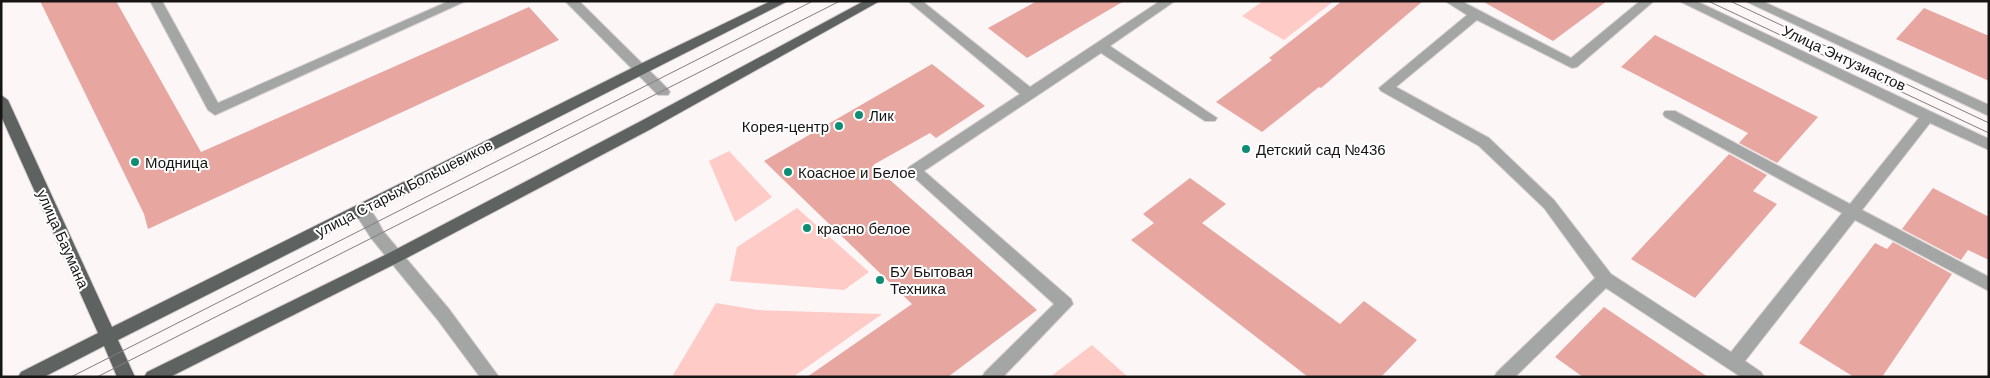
<svg xmlns="http://www.w3.org/2000/svg" width="1990" height="378" font-family="Helvetica,sans-serif">
  <style>
    .green { fill: #fecbc7 }
    .building { fill: #e8a6a1 }
    .lines { fill: none; stroke-linecap: round; stroke-linejoin: round }
    .minor-casing { stroke: #d8d2d2; stroke-width: 2 }
    .major-casing { stroke: #d8d2d2; stroke-width: 2 }
    .minor { fill: #a3a6a5; fill-rule: evenodd }
    .major { fill: #5e6361; fill-rule: evenodd }
    .tram { stroke: #837e7e; stroke-width: 1 }
    .poi-dot { fill: #0d8d73; stroke: #fff; stroke-width: 2 }
    .labels { text-anchor: middle; dominant-baseline: central; stroke-width: 4; stroke-linejoin: round; paint-order: stroke }
    .street-label { font-size: 15px; fill: #181515; stroke: #fff }
    .poi-label { font-size: 15px; fill: #181515; stroke: #fff; text-anchor: start }
  </style>
  <rect width="100%" height="100%" fill="#fdf6f6"/>
  <g class="green">
    <polygon points="1263,1 1334,1 1284,40 1242,16"/>
    <polygon points="729,151 772,197 735,222 709,161"/>
    <polygon points="797,208 869,272 844,290 730,281 737,247"/>
    <polygon points="716,303 758,310 882,314 793,377 672,377"/>
    <polygon points="1092,345 1128,377 1050,377"/>
  </g>
  <g class="building">
    <polygon points="40,1 116,1 201,152 529,7 559,40 148,229 144,214"/>
    <polygon points="1037,1 1124,1 1027,58 988,28"/>
    <polygon points="1342,1 1423,1 1321,88 1319,87 1262,132 1216,102 1272,60 1269,58"/>
    <polygon points="1482,1 1607,1 1553,41"/>
    <polygon points="1924,8 1989,36 1989,81 1896,39"/>
    <polygon points="1655,35 1818,117 1777,163 1739,143 1748,133 1621,67"/>
    <polygon points="932,64 985,106 936,138 930,133 873,165 1037,310 948,377 807,377 912,304 764,161"/>
    <polygon points="1729,154 1767,175 1753,191 1777,204 1695,298 1631,259"/>
    <polygon points="1190,178 1226,204 1202,223 1340,324 1364,301 1417,340 1381,377 1308,377 1131,240 1154,223 1143,214"/>
    <polygon points="1933,188 1989,217 1989,260 1968,250 1961,260 1902,229"/>
    <polygon points="1893,242 1952,274 1882,377 1854,377 1799,343 1875,243 1887,249"/>
    <polygon points="1604,307 1708,377 1583,377 1555,357"/>
  </g>
  <g class="lines">
    <g class="minor-casing">
      <g id="minor">
        <polygon points="150,1 162,1 218,103 449,1 466,1 215,115 208,110"/>
        <polygon points="565,1 579,1 668,89 670,92 668,95 658,95"/>
        <polygon points="908,1 922,1 1030,87 1160,1 1175,1 1110,46 1217,118 1215,121 1205,121 1101,53 924,171 1071,299 1073,304 1003,377 982,377 985,372 1054,304 907,171 909,167 1020,94"/>
        <polygon points="1445,1 1461,1 1571,58 1640,1 1654,1 1577,67 1572,68 1477,20 1396,87 1489,138 1554,200 1611,274 1731,352 1842,213 1665,117 1663,114 1665,111 1675,111 1850,204 1919,118 1679,1 1696,1 1989,139 1989,150 1930,123 1862,210 1989,277 1989,291 1855,220 1745,361 1761,372 1764,377 1741,377 1606,288 1515,377 1494,377 1497,372 1595,278 1544,208 1479,146 1381,91 1379,88 1467,15"/>
        <polygon points="1745,1 1762,1 1989,105 1989,116"/>
        <path d="M 361,204 C 372,208 378,221 383,231 L 449,309 L 499,377 L 480,377 L 437,319 L 371,238 L 353,210 L 356,206 Z"/>
      </g>
    </g>
    <g class="major-casing">
      <g id="major">
        <polygon points="771,1 788,1 118,340 135,377 117,377 104,346 44,377 18,377 21,372 98,333 1,116 1,95 8,100 112,327 636,66"/>
        <polygon points="864,1 880,1 651,129 401,261 170,377 144,377 147,372 389,253 641,121"/>
      </g>
    </g>
    <use href="#minor" class="minor"/>
    <use href="#major" class="major"/>
    <g class="tram">
      <polyline points="1708,1 1989,133"/>
      <polyline points="1730,1 1989,123"/>
      <polyline points="71,377 813,1"/>
      <polyline points="97,377 840,1"/>
    </g>
  </g>
  <g class="poi-dot">
    <circle cx="859" cy="115" r="5"/>
    <circle cx="839" cy="126" r="5"/>
    <circle cx="1246" cy="149" r="5"/>
    <circle cx="135" cy="162" r="5"/>
    <circle cx="788" cy="172" r="5"/>
    <circle cx="807" cy="228" r="5"/>
    <circle cx="880" cy="280" r="5"/>
  </g>
  <g class="labels">
    <g class="street-label">
      <text transform="translate(1844 58) rotate(25)">Улица Энтузиастов</text>
      <text transform="translate(404 188) rotate(-27)">улица Старых Большевиков</text>
      <text transform="translate(63 239) rotate(66)">улица Баумана</text>
    </g>
    <g class="poi-label">
      <text x="869" y="115">Лик</text>
      <text x="829" y="126" text-anchor="end">Корея-центр</text>
      <text x="1256" y="149">Детский сад №436</text>
      <text x="145" y="162">Модница</text>
      <text x="798" y="172">Коасное и Белое</text>
      <text x="817" y="228">красно белое</text>
      <text x="890" y="271">БУ Бытовая<tspan x="890" dy="17">Техника</tspan></text>
    </g>
  </g>
  <rect width="1990" height="378" fill="none" stroke="#181515" stroke-width="5"/>
</svg>
